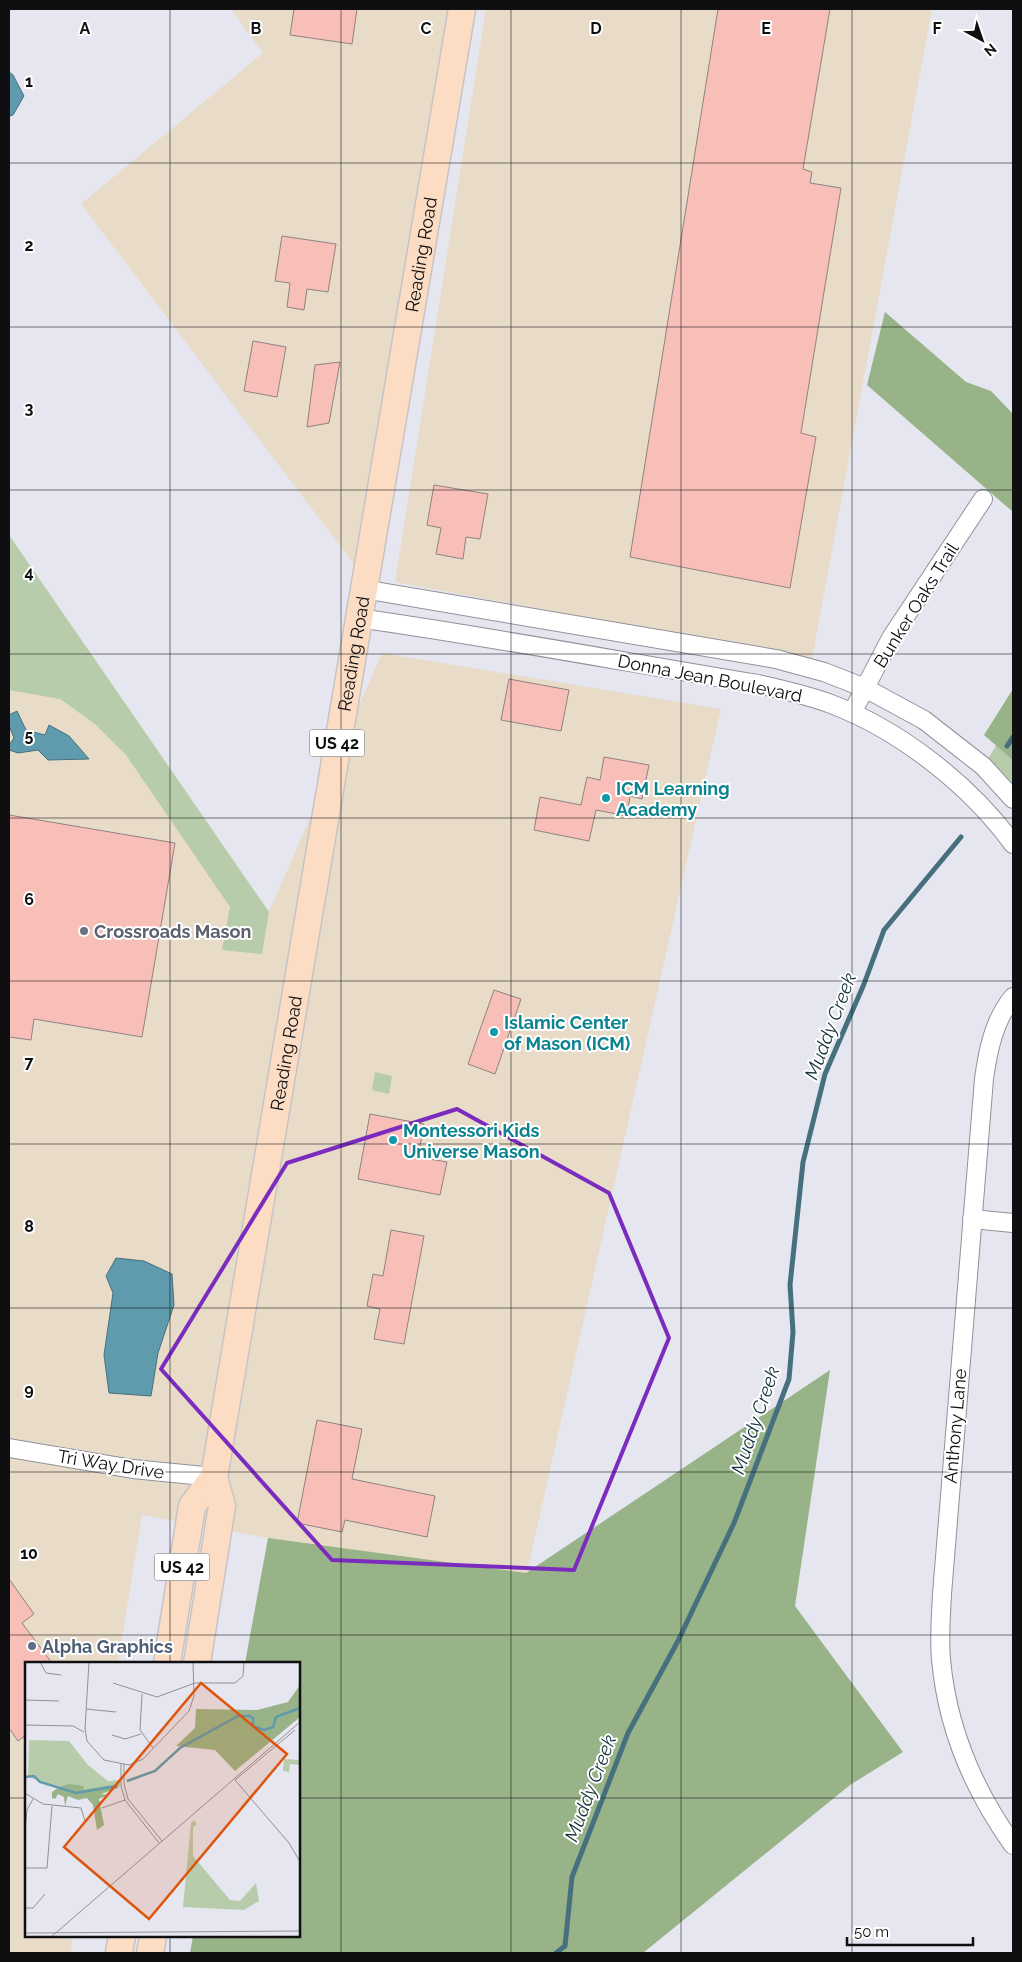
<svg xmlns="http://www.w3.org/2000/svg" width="1022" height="1962" font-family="Raleway,sans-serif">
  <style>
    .commercial { fill: #e8dcc8 }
    .green { fill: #b7ccab }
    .forest { fill: #98b387 }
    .water { fill: #5f9aad; stroke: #47707e }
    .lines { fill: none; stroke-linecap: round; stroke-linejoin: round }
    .stream { stroke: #47707e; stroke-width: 5 }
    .building { fill: #f8beb8; stroke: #8e8382 }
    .minor-casing { stroke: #91919a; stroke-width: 20 }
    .primary-casing { stroke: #c5c5c6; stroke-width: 29 }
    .minor { stroke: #fff; stroke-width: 18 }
    .primary { stroke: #fcdcc3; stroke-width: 26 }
    .marked { fill: none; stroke: #7b2cbf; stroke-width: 4; stroke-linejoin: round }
    .grid { fill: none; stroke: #0f0f12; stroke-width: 1; stroke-opacity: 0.55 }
    .culture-dot { fill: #0f9aa8; stroke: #fff; stroke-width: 2 }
    .worship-dot { fill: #6b7280; stroke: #fff; stroke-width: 2 }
    .service-dot { fill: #5c6f8a; stroke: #fff; stroke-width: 2 }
    .labels { text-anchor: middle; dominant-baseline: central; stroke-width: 4; stroke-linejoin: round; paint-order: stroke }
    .shield { fill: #fff; stroke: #575759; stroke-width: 1 }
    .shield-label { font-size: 16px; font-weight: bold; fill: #0f0f12 }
    .street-label { font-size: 18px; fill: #0f0f12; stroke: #fff }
    .culture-label { font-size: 18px; font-weight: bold; fill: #0d838f; stroke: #fff; text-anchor: start }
    .worship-label { font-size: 18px; font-weight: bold; fill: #5b616d; stroke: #fff; text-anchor: start }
    .service-label { font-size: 18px; font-weight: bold; fill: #4e5e75; stroke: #fff; text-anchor: start }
    .water-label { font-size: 19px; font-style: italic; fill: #102e37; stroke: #fff }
    .inset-river { fill: none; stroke: #5f9aad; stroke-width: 2.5 }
    .inset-road { fill: none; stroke: #909097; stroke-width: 1 }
    .view { fill: #dd550c; fill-opacity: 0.15; stroke: #dd550c; stroke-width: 2.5 }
    .inset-edge { fill: none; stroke: #0f0f12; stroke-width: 2.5 }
    .grid-label { font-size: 16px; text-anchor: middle; font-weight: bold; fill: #0f0f12; stroke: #fff; stroke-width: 4; stroke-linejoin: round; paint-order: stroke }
  </style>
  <rect width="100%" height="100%" fill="#e6e6f0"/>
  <g class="commercial">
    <polygon points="231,9 462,9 365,579 81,204 263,53"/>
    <polygon points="486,9 932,9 812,659 395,582"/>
    <polygon points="9,535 269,912 382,653 721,709 523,1590 268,1538 142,1515 118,1663 26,1663 26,1936 73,1936 71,1953 9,1953"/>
  </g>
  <g class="green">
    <polygon points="9,535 269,912 262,954 222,950 230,907 126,755 95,724 60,699 9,690"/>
    <polygon points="1013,719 1013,787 987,760"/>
    <polygon points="375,1072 392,1076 389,1094 372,1090"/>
  </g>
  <g class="forest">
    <polygon points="885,312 966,382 991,391 1013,414 1013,512 867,385"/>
    <polygon points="1013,689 1013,760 984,735"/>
    <polygon points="830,1370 795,1606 903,1752 850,1785 643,1953 190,1953 193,1936 299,1936 299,1663 245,1663 268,1538 526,1573"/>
  </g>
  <g class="water">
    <polygon points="9,72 13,75 24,96 13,115 9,116"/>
    <polygon points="17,711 26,730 45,735 49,725 69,736 89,759 48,760 38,750 18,753 9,750 9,745 14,738 10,728 9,728 9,715"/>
    <polygon points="116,1258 144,1261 172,1274 174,1305 158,1353 151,1396 109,1393 104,1355 113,1293 106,1276"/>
  </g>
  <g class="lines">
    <g class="stream">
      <polyline points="1007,746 1013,737"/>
      <polyline points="556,1953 565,1946 572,1877 628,1733 678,1641 734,1523 789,1379 793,1332 790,1285 803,1162 825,1074 864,984 884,930 961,837"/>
    </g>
  </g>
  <g class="building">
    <polygon points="294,9 357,9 352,44 290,35"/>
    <polygon points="718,9 830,9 803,169 812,172 810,183 841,188 801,433 816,437 790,588 630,557"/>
    <polygon points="282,236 336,244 328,292 307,289 304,310 287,307 290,283 275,281"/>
    <polygon points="253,341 286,347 277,397 244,391"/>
    <polygon points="340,362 329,423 307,427 315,365"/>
    <polygon points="434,485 488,494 480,539 466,537 463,559 436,554 441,528 427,525"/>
    <polygon points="509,679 569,690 561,731 501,720"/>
    <polygon points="604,757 649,765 642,799 630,796 627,816 596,810 589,841 534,830 540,797 581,805 587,777 600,780"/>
    <polygon points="9,815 175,843 142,1037 34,1019 31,1040 9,1037"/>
    <polygon points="494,990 521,999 495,1074 468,1064"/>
    <polygon points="370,1114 424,1124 418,1157 447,1162 440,1195 358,1179"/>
    <polygon points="391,1230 424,1236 404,1344 374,1339 380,1309 367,1306 373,1274 383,1276"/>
    <polygon points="317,1420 362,1429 352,1479 435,1496 427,1537 345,1520 342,1532 297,1523"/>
    <polygon points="9,1579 34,1614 22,1623 52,1663 26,1663 26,1735 18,1741 9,1728"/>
  </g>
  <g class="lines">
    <g class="minor-casing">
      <g id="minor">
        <polyline points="363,589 776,659 824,672 865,688 924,720 983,766 1013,799"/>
        <path d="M 358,618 C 492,637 625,662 758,684 C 783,690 807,695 831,704 C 900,730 970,785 1013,844"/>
        <polyline points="852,713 891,638 983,499"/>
        <path d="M 1013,997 C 994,1020 988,1050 984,1079 L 942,1594 C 941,1616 939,1638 941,1659 C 947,1728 973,1789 1013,1845"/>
        <polyline points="972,1219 1013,1223"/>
        <polyline points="9,1448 133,1469 214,1477"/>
      </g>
    </g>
    <g class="primary-casing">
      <g id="primary">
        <polyline points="167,1663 192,1506 214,1477"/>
        <path id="s1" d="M 197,1663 L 222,1506 L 214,1477 L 462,9"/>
        <polyline points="119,1953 122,1936"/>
        <polyline points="150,1953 153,1936"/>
      </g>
    </g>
    <use href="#minor" class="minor"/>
    <use href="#primary" class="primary"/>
  </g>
  <path class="marked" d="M 457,1109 L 609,1193 L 669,1338 L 574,1570 L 332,1560 L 161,1369 L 287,1163 Z"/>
  <path class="grid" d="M 170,9 L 170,1663M 341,9 L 341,1953M 511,9 L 511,1953M 681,9 L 681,1953M 852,9 L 852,1953M 9,163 L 1013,163M 9,327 L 1013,327M 9,490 L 1013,490M 9,654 L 1013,654M 9,818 L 1013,818M 9,981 L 1013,981M 9,1144 L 1013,1144M 9,1308 L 1013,1308M 9,1472 L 1013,1472M 9,1635 L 1013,1635M 9,1798 L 26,1798M 299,1798 L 1013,1798M 170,1936 L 170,1953"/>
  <g class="culture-dot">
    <circle cx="606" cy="798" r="5"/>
    <circle cx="494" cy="1032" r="5"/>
    <circle cx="393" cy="1140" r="5"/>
  </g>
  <circle class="worship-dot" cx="84" cy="931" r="5"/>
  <circle class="service-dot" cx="32" cy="1646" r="5"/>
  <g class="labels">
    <g class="shield">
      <rect x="309.5" y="729.5" width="55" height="27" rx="4"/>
      <rect x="154.5" y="1553.5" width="55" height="27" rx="4"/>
    </g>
    <g class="shield-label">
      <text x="337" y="743">US 42</text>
      <text x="182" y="1567">US 42</text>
    </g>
    <g class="street-label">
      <text stroke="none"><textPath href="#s1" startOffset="1429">Reading Road</textPath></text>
      <text transform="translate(916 605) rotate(-58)">Bunker Oaks Trail</text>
      <text stroke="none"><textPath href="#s1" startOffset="1024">Reading Road</textPath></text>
      <text transform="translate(710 678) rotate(11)">Donna Jean Boulevard</text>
      <text stroke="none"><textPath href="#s1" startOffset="619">Reading Road</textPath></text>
      <text transform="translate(955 1426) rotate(-85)">Anthony Lane</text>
      <text transform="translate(111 1464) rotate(9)">Tri Way Drive</text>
    </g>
    <g class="culture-label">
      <text x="616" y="788">ICM Learning<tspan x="616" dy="21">Academy</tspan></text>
      <text x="504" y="1022">Islamic Center<tspan x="504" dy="21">of Mason (ICM)</tspan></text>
      <text x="403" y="1130">Montessori Kids<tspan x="403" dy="21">Universe Mason</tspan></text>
    </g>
    <g class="worship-label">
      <text x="94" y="931">Crossroads Mason</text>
    </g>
    <g class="service-label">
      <text x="42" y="1646">Alpha Graphics</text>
    </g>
    <g class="water-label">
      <text transform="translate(830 1026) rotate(-69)">Muddy Creek</text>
      <text transform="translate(755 1420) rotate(-71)">Muddy Creek</text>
      <text transform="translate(590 1788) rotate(-69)">Muddy Creek</text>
    </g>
  </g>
  <g transform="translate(25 1662)">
    <rect width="275" height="275" fill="#e6e6f0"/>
    <path d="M 4,78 L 44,79 L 63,103 L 83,119 L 95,118 L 95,124 L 73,130 L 39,127 L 11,118 L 3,114 ZM 259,97 L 275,98 L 275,111 L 274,103 L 265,102 L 264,110 L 258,109 ZM 169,158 L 172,162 L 168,165 L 168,194 L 205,238 L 215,239 L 231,221 L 234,239 L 219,248 L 158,245 L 166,161 Z" fill="#b7ccab"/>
    <path d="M 275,23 L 275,55 L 210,109 L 190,88 L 151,84 L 170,66 L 171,47 L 232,48 L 263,40 ZM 44,122 L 59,124 L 58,128 L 93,122 L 93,126 L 76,132 L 83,133 L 74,137 L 79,163 L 72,168 L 68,143 L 62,136 L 53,138 L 43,134 L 40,144 L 39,135 L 33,132 L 30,137 L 27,136 L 27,130 L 34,125 Z" fill="#98b387"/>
    <path class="inset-river" d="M 0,115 L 9,114 L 15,120 L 51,131 L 92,124M 102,119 L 130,109 L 155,86 L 213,54 L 224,54 L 228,56 L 228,64 L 239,68 L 248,65 L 251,55 L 275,46"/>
    <path class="inset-road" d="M 15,0 L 21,11 L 36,13M 64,0 L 60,67 L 62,79 L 79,98 L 104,103 L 118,97 L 164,49 L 169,34 L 168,0M 88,21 L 132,35 L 170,21 L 210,21 L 218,14 L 219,0M 117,32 L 115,68 L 128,86M 0,38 L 34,39M 61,47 L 91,50M 0,63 L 48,64 L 59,70M 87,73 L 100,77 L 116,72M 96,102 L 96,124 L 100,138 L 134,181M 99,102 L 99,122 L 103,137 L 137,179M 210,118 L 264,181 L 274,198M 210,118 L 270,68M 0,131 L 18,142 L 56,146 L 60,159M 77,146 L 100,138M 0,167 L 2,148 L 8,137M 0,206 L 22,206 L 27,144M 0,246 L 8,246 L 20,232M 0,271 L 275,269M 26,275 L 275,60"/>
    <path class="view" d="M 176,21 L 262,92 L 124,257 L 39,185 Z"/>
    <rect width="275" height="275" class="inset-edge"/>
  </g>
  <g class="grid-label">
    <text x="85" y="34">A</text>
    <text x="256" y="34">B</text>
    <text x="426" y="34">C</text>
    <text x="596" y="34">D</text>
    <text x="766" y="34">E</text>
    <text x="937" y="34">F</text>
    <text x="29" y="87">1</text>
    <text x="29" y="251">2</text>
    <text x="29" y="414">3</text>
    <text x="29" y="578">4</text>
    <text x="29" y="741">5</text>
    <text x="29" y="905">6</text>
    <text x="29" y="1068">7</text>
    <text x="29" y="1232">8</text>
    <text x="29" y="1395">9</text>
    <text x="29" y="1559">10</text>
  </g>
  <rect width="1022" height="1962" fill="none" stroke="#0f0f12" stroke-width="20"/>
  <g transform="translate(982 40) rotate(140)" stroke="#ffffff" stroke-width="4" paint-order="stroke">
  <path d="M0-4L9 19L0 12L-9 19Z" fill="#0f0f12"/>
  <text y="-8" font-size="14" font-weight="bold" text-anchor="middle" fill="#0f0f12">N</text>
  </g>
  <path d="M847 1937v8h126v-8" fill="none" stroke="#0f0f12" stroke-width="2.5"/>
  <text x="854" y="1937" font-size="15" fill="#0f0f12" stroke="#ffffff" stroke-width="4" paint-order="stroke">50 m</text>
</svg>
